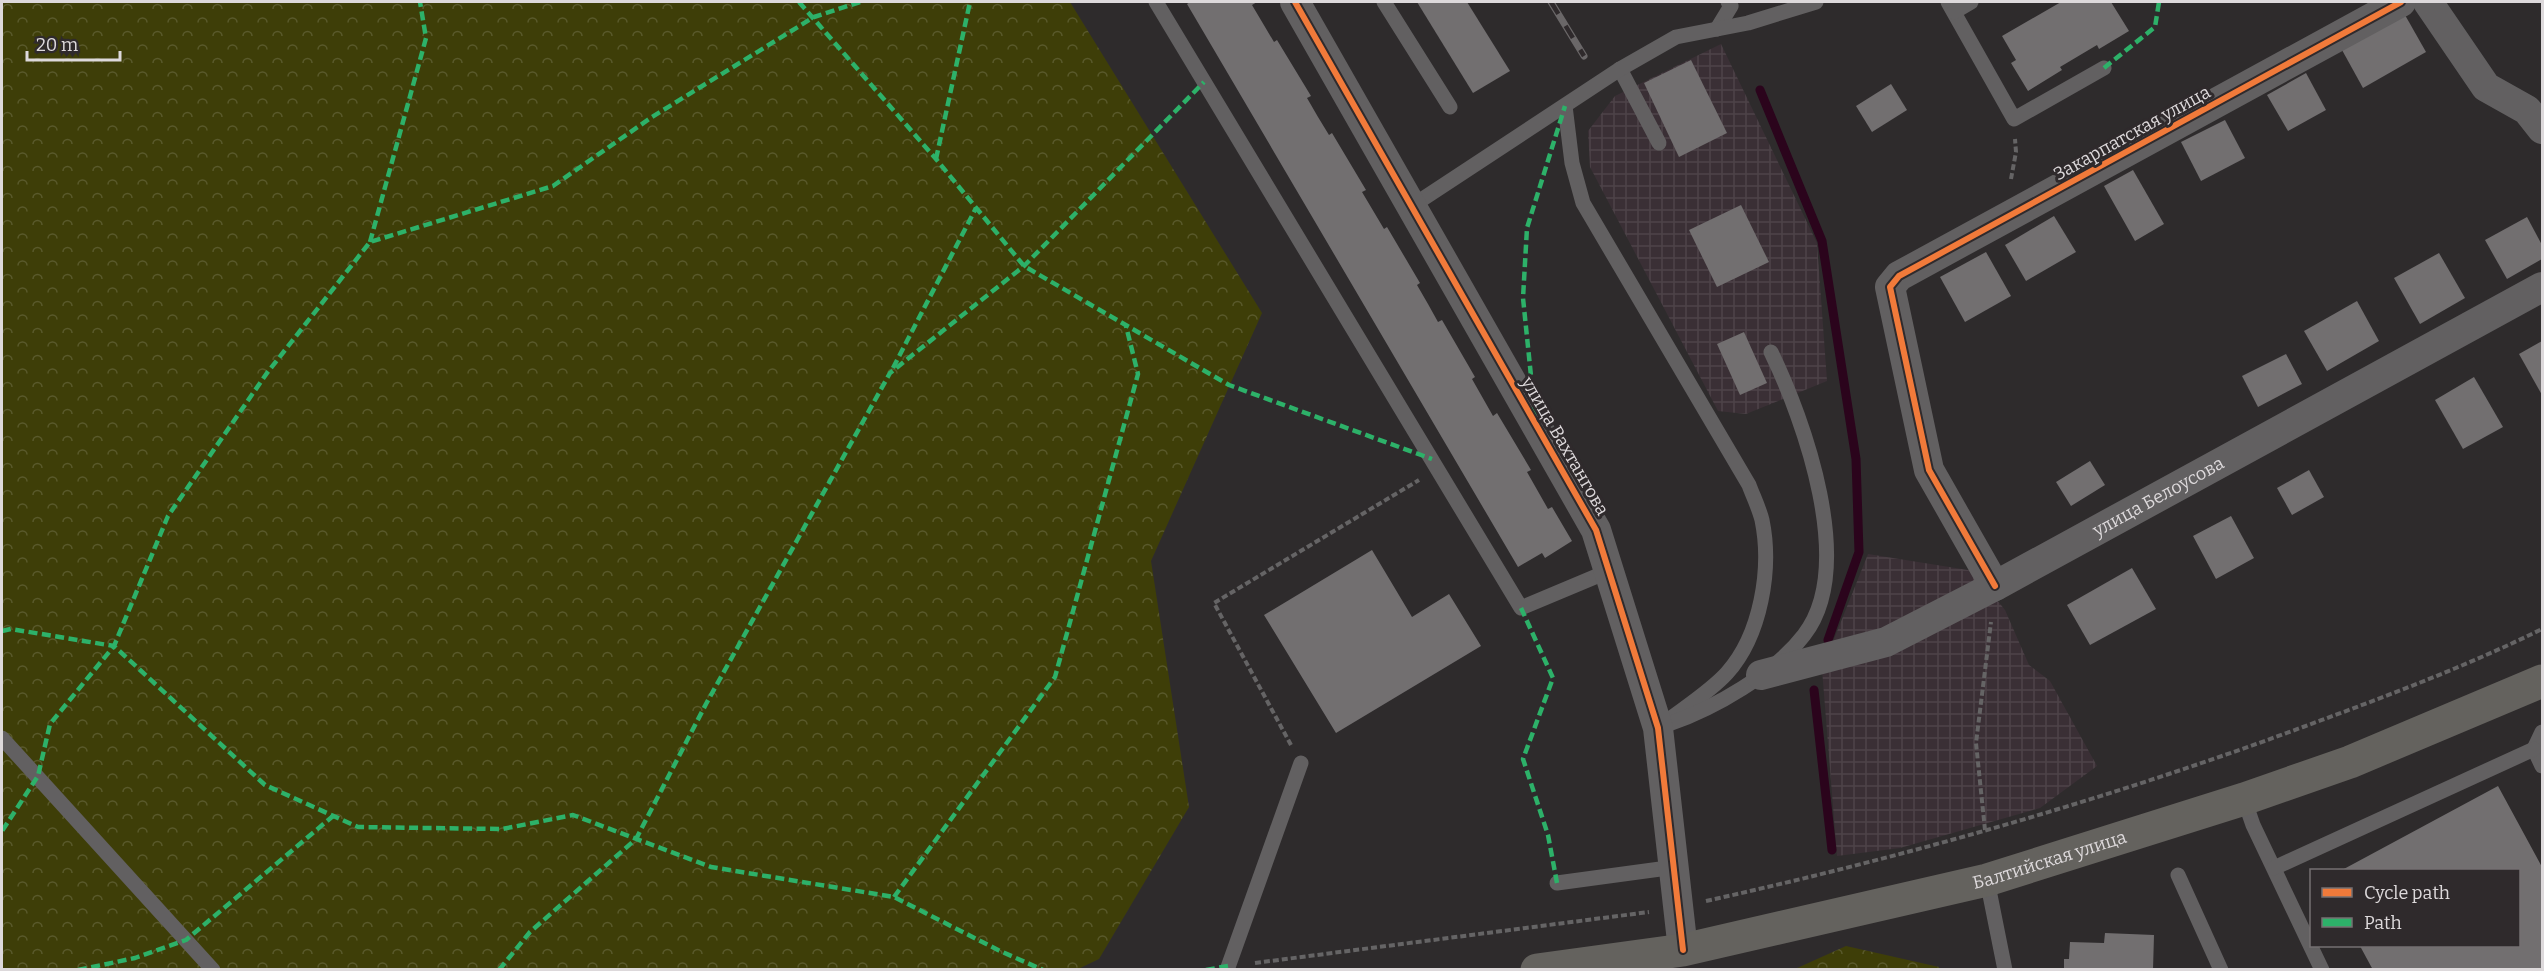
<svg xmlns="http://www.w3.org/2000/svg" width="2544" height="971" font-family="Bitter,serif">
  <style>
    .industrial { fill: url(#industrial-grid) }
    .forest { fill: url(#forest-crowns) }
    .lines { fill: none; stroke-linecap: round; stroke-linejoin: round }
    .stream { stroke: #2b041c; stroke-width: 9 }
    .building { fill: #726f70 }
    .path { stroke: #656465; stroke-width: 4; stroke-dasharray: 6 3; stroke-linecap: butt }
    .lane { stroke: #626061; stroke-width: 15 }
    .street { stroke: #626061; stroke-width: 30 }
    .secondary { stroke: #64625e; stroke-width: 33 }
    .rail-casing { stroke: #6a6768; stroke-width: 7 }
    .rail { stroke: #2f2a2c; stroke-width: 4.5; stroke-dasharray: 14; stroke-linecap: butt }
    .quiet { stroke: #2db169; stroke-width: 4.5; stroke-dasharray: 9 4.5; stroke-linecap: butt }
    .cycleway-casing { stroke: #2f2a2c; stroke-width: 10 }
    .cycleway { stroke: #f17a3a; stroke-width: 6 }
    .labels { text-anchor: middle; dominant-baseline: central; stroke-width: 6; stroke-linejoin: round; paint-order: stroke }
    .street-label { font-size: 18px; fill: #ddd9db; stroke: #2f2a2c }
  </style>
  <defs>
    <pattern id="industrial-grid" width="8" height="8" patternUnits="userSpaceOnUse" patternTransform="scale(1.5)"><rect width="8" height="8" fill="#3a2f35"/><path d="M0 4h8M4 0v8" fill="none" stroke="#4d4348"/></pattern>
    <pattern id="forest-crowns" width="20" height="18" patternUnits="userSpaceOnUse" patternTransform="scale(1.5)"><rect width="20" height="18" fill="#3e3e08"/><path d="M2 6a3 3 0 1 1 6 0M12 15a3 3 0 1 1 6 0" fill="none" stroke="#59592b"/></pattern>
  </defs>
  <rect width="100%" height="100%" fill="#2e2b2c"/>
  <g class="industrial">
    <polygon points="1721,44 1817,243 1827,381 1746,414 1718,411 1590,167 1588,131 1615,96"/>
    <polygon points="1868,554 1974,571 2005,610 2029,665 2050,681 2097,766 2040,808 1900,848 1837,856 1822,669"/>
  </g>
  <g class="forest">
    <polygon points="2,2 1070,2 1262,313 1151,561 1189,807 1099,959 1076,970 2,970"/>
    <polygon points="1846,946 1939,967 1938,970 1795,969"/>
  </g>
  <g class="lines">
    <g class="stream">
      <polyline points="1760,90 1822,241 1856,459 1859,552 1828,640"/>
      <polyline points="1814,690 1832,850"/>
    </g>
  </g>
  <g class="building">
    <polygon points="1190,2 1257,2 1252,5 1274,42 1277,40 1311,96 1307,98 1318,117 1329,135 1332,133 1366,190 1362,192 1384,229 1387,227 1420,283 1417,285 1428,304 1438,322 1442,320 1475,377 1472,379 1493,416 1497,413 1531,470 1527,472 1548,509 1552,507 1572,541 1545,558 1542,553 1518,567 1187,4"/>
    <polygon points="1417,2 1467,2 1510,71 1473,93"/>
    <polygon points="2061,2 2111,2 2129,31 2099,49 2097,45 2060,67 2062,70 2028,91 2011,63 2016,60 2002,36"/>
    <polygon points="2405,15 2426,52 2363,88 2342,50"/>
    <polygon points="1691,60 1727,133 1679,157 1644,83"/>
    <polygon points="2306,73 2326,110 2288,131 2267,95"/>
    <polygon points="1891,84 1907,110 1872,132 1856,106"/>
    <polygon points="2225,120 2245,158 2201,181 2181,142"/>
    <polygon points="2133,170 2164,224 2135,241 2104,186"/>
    <polygon points="1741,205 1769,262 1717,287 1689,230"/>
    <polygon points="2054,216 2076,252 2026,281 2005,245"/>
    <polygon points="2527,217 2542,245 2542,259 2507,279 2485,240"/>
    <polygon points="1986,252 2011,296 1965,322 1940,277"/>
    <polygon points="2439,253 2465,298 2420,324 2394,278"/>
    <polygon points="2357,301 2379,341 2327,371 2304,331"/>
    <polygon points="1744,332 1767,383 1740,395 1717,344"/>
    <polygon points="2542,341 2542,395 2519,354"/>
    <polygon points="2286,354 2302,384 2258,407 2242,376"/>
    <polygon points="2474,377 2503,427 2463,449 2435,400"/>
    <polygon points="2090,461 2105,485 2071,506 2056,482"/>
    <polygon points="2309,470 2324,497 2292,515 2277,488"/>
    <polygon points="2231,516 2254,558 2216,579 2193,536"/>
    <polygon points="1372,550 1412,617 1449,594 1481,646 1336,733 1264,615"/>
    <polygon points="2132,568 2156,609 2090,645 2067,605"/>
    <polygon points="2498,786 2542,867 2542,970 2373,970 2360,946 2518,946 2518,870 2342,870"/>
    <polygon points="2105,933 2154,935 2153,970 2064,970 2064,959 2069,959 2070,942 2104,943"/>
  </g>
  <g class="lines">
    <g class="path">
      <polyline points="2011,179 2016,152 2015,139"/>
      <polyline points="1291,745 1214,603 1419,480"/>
      <polyline points="1985,830 1976,743 1991,622"/>
      <path d="M 1706,901 C 1909,856 2108,799 2303,727 C 2384,697 2465,667 2542,629"/>
      <polyline points="1255,963 1649,912"/>
    </g>
    <g class="lane">
      <polyline points="1156,2 1521,608 1609,571"/>
      <polyline points="1384,2 1450,107"/>
      <polyline points="1948,2 2014,119 2104,68"/>
      <polyline points="1954,12 1971,2"/>
      <polyline points="1717,29 1731,6 1728,2"/>
      <polyline points="1620,69 1659,143"/>
      <path d="M 1565,106 L 1572,163 L 1583,203 L 1749,485 C 1753,496 1759,508 1762,520 C 1772,569 1761,635 1727,673 C 1709,693 1679,711 1658,728"/>
      <polyline points="1412,206 1620,69 1676,37 1748,23 1816,2"/>
      <path d="M 1669,724 C 1715,708 1774,674 1804,635 C 1857,567 1804,420 1771,352"/>
      <polyline points="2542,732 2534,749 2542,766"/>
      <polyline points="2,738 213,970"/>
      <polyline points="2244,799 2253,825 2322,970"/>
      <polyline points="2274,868 2534,749"/>
      <polyline points="2178,875 2221,970"/>
      <polyline points="1987,880 2005,970"/>
      <polyline points="1557,883 1675,867"/>
      <polyline points="1227,970 1301,763"/>
    </g>
    <g class="street">
      <polyline points="1295,2 1596,530 1658,728 1683,950"/>
      <polyline points="2428,2 2486,87 2527,110 2542,129"/>
      <polyline points="1995,586 1929,470 1890,287 1899,276 2401,2"/>
      <path id="s1" d="M 1761,675 L 1886,642 L 1995,586 L 2542,287"/>
    </g>
    <path class="secondary" id="s2" d="M 1537,970 L 1683,950 L 1987,880 L 2244,799 L 2350,762 L 2542,681"/>
    <g class="rail-casing">
      <polyline id="rail" points="1551,2 1584,56"/>
    </g>
    <use href="#rail" class="rail"/>
    <g class="quiet">
      <polyline points="799,2 936,159 1024,266 1229,385 1432,459"/>
      <polyline points="860,2 814,17 652,117 553,186 370,242 267,373 168,516 114,646 265,785 358,827 502,829 573,815 711,867 894,897 998,950 1043,970"/>
      <polyline points="2104,68 2155,27 2159,2"/>
      <polyline points="936,159 970,2"/>
      <polyline points="370,242 426,38 420,2"/>
      <polyline points="893,368 976,208"/>
      <polyline points="1535,415 1523,298 1527,228 1565,106"/>
      <polyline points="1521,608 1553,678 1523,759 1548,835 1557,883"/>
      <polyline points="2,631 11,629 114,646 50,724 38,776 2,831"/>
      <polyline points="894,897 1055,677 1138,374 1126,326"/>
      <polyline points="78,970 135,958 186,940 333,816"/>
      <polyline points="499,970 530,932 636,839 706,704 890,373 1024,266 1204,82"/>
      <polyline points="1206,970 1228,966"/>
    </g>
    <g class="cycleway-casing">
      <g id="cycleway">
        <polyline points="1295,2 1596,530 1658,728 1683,950"/>
        <polyline points="1995,586 1929,470 1890,287 1899,276 2401,2"/>
      </g>
    </g>
    <use href="#cycleway" class="cycleway"/>
  </g>
  <g class="labels">
    <g class="street-label">
      <text transform="translate(2132 133) rotate(-29)">Закарпатская улица</text>
      <text transform="translate(1565 446) rotate(60)">улица Вахтангова</text>
      <text stroke="none"><textPath href="#s1" startOffset="438">улица Белоусова</textPath></text>
      <text stroke="none"><textPath href="#s2" startOffset="525">Балтийская улица</textPath></text>
    </g>
  </g>
  <rect width="2544" height="971" fill="none" stroke="#ddd9db" stroke-width="6"/>
  <rect x="2310" y="869" width="210" height="78" fill="#2f2a2c" stroke="#757072" stroke-width="1.5"/>
  <rect x="2322" y="888" width="30" height="9" fill="#f17a3a" stroke="#757072" stroke-width="1.5"/>
  <text x="2364" y="899" font-size="18" fill="#ddd9db">Cycle path</text>
  <rect x="2322" y="918" width="30" height="9" fill="#2db169" stroke="#757072" stroke-width="1.5"/>
  <text x="2364" y="929" font-size="18" fill="#ddd9db">Path</text>
  <path d="M27 51v9h93v-9" fill="none" stroke="#ddd9db" stroke-width="3"/>
  <text x="36" y="51" font-size="18" fill="#ddd9db" stroke="#2f2a2c" stroke-width="4.5" paint-order="stroke">20 m</text>
</svg>
